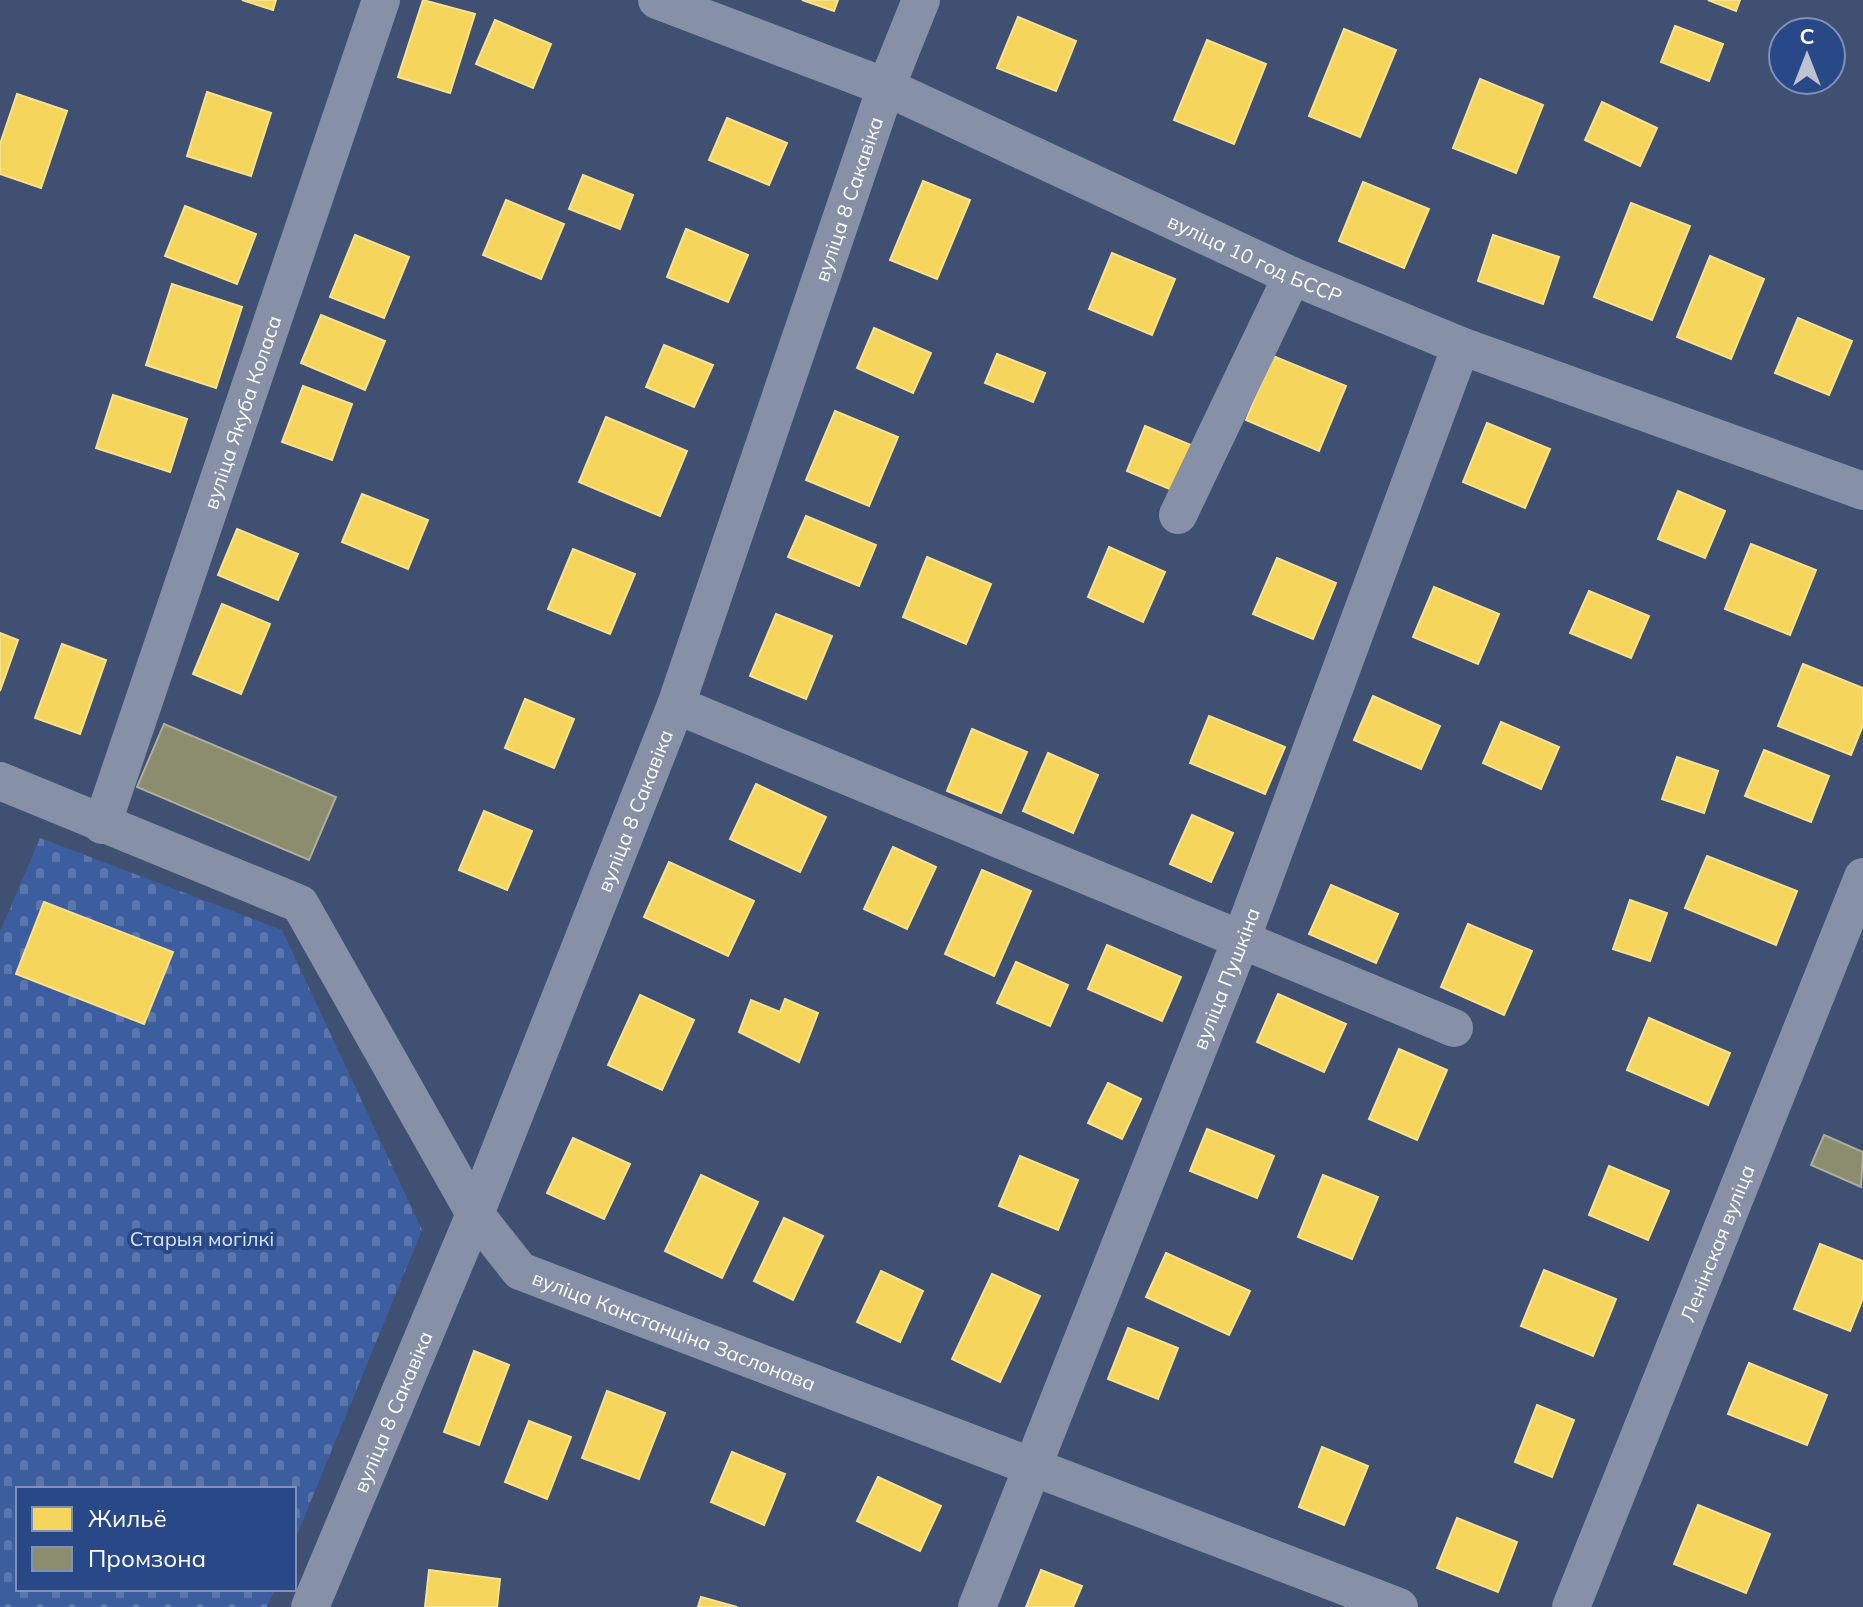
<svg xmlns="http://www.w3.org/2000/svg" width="1863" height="1607" font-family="Mulish,sans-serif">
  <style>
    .cemetery { fill: url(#cemetery-stones) }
    .homes { fill: #f6d55c; stroke: #f9e28d; stroke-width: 2 }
    .industry { fill: #8c8c6e; stroke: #aeae9a; stroke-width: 2 }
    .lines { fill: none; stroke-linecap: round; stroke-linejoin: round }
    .minor { stroke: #8691a7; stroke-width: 38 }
    .labels { text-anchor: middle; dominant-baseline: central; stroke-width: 8; stroke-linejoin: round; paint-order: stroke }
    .street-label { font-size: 20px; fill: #fff; stroke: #294888 }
    .park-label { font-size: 20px; fill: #d9e3f7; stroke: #294888 }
  </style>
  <defs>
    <pattern id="cemetery-stones" width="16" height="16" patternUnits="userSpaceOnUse" patternTransform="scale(2)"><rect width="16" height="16" fill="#3d5e9e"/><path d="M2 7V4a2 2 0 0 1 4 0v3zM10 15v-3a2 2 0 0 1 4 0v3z" fill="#5a76ad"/></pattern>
  </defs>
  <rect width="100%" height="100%" fill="#3f5072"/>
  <polygon class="cemetery" points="40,838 282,930 422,1230 294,1542 294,1489 18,1489 18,1589 275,1589 267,1607 0,1607 0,932"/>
  <g class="homes">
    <polygon points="242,0 276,0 273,10"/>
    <polygon points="423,0 475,14 450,93 398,77"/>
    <polygon points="802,0 838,0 834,11"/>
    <polygon points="1708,0 1740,0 1736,11"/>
    <polygon points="1018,17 1076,41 1056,91 997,68"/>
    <polygon points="495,20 551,44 533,88 476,64"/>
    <polygon points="1675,26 1723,44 1709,81 1661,62"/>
    <polygon points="1344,29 1396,50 1360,137 1309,116"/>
    <polygon points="1207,40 1266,64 1234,144 1174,120"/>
    <polygon points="1480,79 1543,105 1516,173 1453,148"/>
    <polygon points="207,92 271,113 251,176 187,156"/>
    <polygon points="17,94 67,111 41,188 0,174 0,144"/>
    <polygon points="1602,102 1657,128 1640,166 1585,140"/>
    <polygon points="727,118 787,143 769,185 709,160"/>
    <polygon points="583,175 633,195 620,229 569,209"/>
    <polygon points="923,181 970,200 937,279 890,260"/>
    <polygon points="1363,182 1429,209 1404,268 1339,241"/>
    <polygon points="506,200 564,224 541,279 483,255"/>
    <polygon points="1631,203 1690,226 1652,320 1594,297"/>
    <polygon points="185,206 256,234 237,284 165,256"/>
    <polygon points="686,229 748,255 728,302 667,277"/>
    <polygon points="355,235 409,257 384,318 330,297"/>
    <polygon points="1493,235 1559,257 1543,304 1478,281"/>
    <polygon points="1112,253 1175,279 1152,335 1089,309"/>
    <polygon points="1710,256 1764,279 1731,359 1677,337"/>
    <polygon points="172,284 242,307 216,388 146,365"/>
    <polygon points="321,315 385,341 365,390 301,363"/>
    <polygon points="1798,318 1852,341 1829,395 1775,373"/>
    <polygon points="874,328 931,353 913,393 857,368"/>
    <polygon points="664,345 713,365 694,407 646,387"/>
    <polygon points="997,354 1045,373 1033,402 985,383"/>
    <polygon points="1273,356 1346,386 1319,451 1246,420"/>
    <polygon points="303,386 352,404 332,460 282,442"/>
    <polygon points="113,395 187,419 170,472 96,448"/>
    <polygon points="835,411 898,437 869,506 806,480"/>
    <polygon points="606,417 687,451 660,516 579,482"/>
    <polygon points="1487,423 1550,449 1525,508 1463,482"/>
    <polygon points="1145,426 1198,448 1179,493 1127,471"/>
    <polygon points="1678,491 1725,511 1705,558 1658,539"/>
    <polygon points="362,494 428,520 408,569 342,542"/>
    <polygon points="806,516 876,545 859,586 788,557"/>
    <polygon points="237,529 298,554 278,600 218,575"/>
    <polygon points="1751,544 1816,570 1790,635 1725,609"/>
    <polygon points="1109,547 1165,572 1143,622 1088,597"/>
    <polygon points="573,549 635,574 610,634 548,609"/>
    <polygon points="927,557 991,584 966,644 903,617"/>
    <polygon points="1277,558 1336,583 1313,639 1253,614"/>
    <polygon points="1434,587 1499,614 1478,664 1413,637"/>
    <polygon points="1589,591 1649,616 1631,658 1570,633"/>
    <polygon points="222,604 270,624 241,694 193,674"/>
    <polygon points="776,614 832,636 806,699 750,676"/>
    <polygon points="0,633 18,640 0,691"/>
    <polygon points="62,644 106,660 80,734 35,718"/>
    <polygon points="1803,664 1863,688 1863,725 1851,755 1778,726"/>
    <polygon points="1373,696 1440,726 1421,769 1354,740"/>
    <polygon points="525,699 574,719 554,768 505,748"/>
    <polygon points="1209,716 1285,747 1265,794 1190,763"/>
    <polygon points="1501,722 1559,747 1541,789 1483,763"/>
    <polygon points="972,729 1027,752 1001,813 947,791"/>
    <polygon points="1764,750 1829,776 1811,822 1745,796"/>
    <polygon points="1048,753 1098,775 1073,833 1023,811"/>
    <polygon points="1677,757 1718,771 1704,813 1662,799"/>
    <polygon points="756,784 826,817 800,872 730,839"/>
    <polygon points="484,811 532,831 507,890 459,870"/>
    <polygon points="1192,815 1233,833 1211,882 1170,864"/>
    <polygon points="893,847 936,867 907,929 864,909"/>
    <polygon points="1707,856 1797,891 1776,945 1685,908"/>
    <polygon points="669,862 754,901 728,956 644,917"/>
    <polygon points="982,870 1031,891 994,976 945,954"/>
    <polygon points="1331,885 1398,914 1376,963 1309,934"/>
    <polygon points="1630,900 1667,913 1650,961 1613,949"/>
    <polygon points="44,902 173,952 144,1024 16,974"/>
    <polygon points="1468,924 1532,951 1504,1015 1441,987"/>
    <polygon points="1107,945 1181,977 1162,1021 1088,989"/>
    <polygon points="1016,962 1068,985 1050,1026 997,1003"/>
    <polygon points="1278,994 1346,1024 1324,1072 1257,1042"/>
    <polygon points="640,995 694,1020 662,1090 608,1065"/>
    <polygon points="785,999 818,1013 799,1062 739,1032 751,1000 780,1012"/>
    <polygon points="1649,1018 1730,1053 1708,1105 1627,1070"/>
    <polygon points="1399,1049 1447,1070 1417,1140 1369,1119"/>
    <polygon points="1108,1083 1141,1099 1122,1139 1088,1123"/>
    <polygon points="1207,1129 1274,1156 1257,1198 1190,1171"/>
    <polygon points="573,1138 630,1164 604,1219 547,1193"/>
    <polygon points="1020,1156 1078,1180 1058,1230 999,1206"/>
    <polygon points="1609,1166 1669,1191 1648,1240 1589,1215"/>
    <polygon points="701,1175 758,1202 722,1278 665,1251"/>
    <polygon points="1323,1175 1378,1197 1352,1259 1298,1237"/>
    <polygon points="784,1218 823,1236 793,1300 754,1281"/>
    <polygon points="1820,1244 1863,1261 1863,1298 1850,1331 1794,1309"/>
    <polygon points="1166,1253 1250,1291 1229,1335 1146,1297"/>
    <polygon points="1544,1270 1616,1299 1593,1356 1521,1326"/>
    <polygon points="881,1271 923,1291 900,1342 857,1322"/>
    <polygon points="992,1274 1040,1296 1000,1382 952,1359"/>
    <polygon points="1128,1328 1178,1348 1158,1399 1108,1379"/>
    <polygon points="474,1351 509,1365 479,1445 444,1432"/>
    <polygon points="1749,1363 1827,1395 1807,1445 1728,1414"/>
    <polygon points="607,1391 665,1413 639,1479 582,1458"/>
    <polygon points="1537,1405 1574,1420 1552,1477 1515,1462"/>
    <polygon points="529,1421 571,1437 547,1499 505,1482"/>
    <polygon points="1322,1447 1368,1466 1344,1525 1299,1507"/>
    <polygon points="732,1452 785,1474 764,1525 711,1502"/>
    <polygon points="878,1477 941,1506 920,1551 857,1521"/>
    <polygon points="1698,1505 1770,1534 1746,1593 1674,1564"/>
    <polygon points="1457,1518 1517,1542 1498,1592 1437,1568"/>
    <polygon points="429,1570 500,1579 497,1607 425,1607"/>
    <polygon points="1041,1570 1082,1586 1073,1607 1026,1607"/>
    <polygon points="701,1597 737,1607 698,1607"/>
  </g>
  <g class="industry">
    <polygon points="164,724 336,797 309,860 137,787"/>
    <polygon points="1824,1135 1863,1152 1861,1187 1811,1165"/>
  </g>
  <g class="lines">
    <g class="minor">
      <path id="s1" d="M 657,0 L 886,87 L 1292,276 L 1461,346 L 1863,491"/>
      <polyline points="1178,515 1292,276"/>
      <polyline points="676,705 1454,1028"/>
      <path id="s2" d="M 0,781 L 300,904 L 475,1214 L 520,1271 L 1399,1607"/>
      <path id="s3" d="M 102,825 L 381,0"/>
      <path id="s4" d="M 310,1607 L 475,1214 L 676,705 L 886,87 L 921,0"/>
      <path id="s5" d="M 977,1607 L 1241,940 L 1461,346"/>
      <path id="s6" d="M 1571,1607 L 1863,877"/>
    </g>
  </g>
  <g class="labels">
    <g class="street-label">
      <text stroke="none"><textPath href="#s4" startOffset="1508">вуліца 8 Сакавіка</textPath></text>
      <text stroke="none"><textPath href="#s1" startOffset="652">вуліца 10 год БССР</textPath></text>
      <text stroke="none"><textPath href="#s3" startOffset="436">вуліца Якуба Коласа</textPath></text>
      <text stroke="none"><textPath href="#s4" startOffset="860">вуліца 8 Сакавіка</textPath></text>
      <text stroke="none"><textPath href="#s5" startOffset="676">вуліца Пушкіна</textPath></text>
      <text stroke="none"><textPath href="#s6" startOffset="392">Ленінская вуліца</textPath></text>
      <text stroke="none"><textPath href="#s2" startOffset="918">вуліца Канстанціна Заслонава</textPath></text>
      <text stroke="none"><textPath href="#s4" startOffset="212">вуліца 8 Сакавіка</textPath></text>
    </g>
    <g class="park-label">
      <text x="202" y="1238">Старыя могілкі</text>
    </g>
  </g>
  <rect x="16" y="1487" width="280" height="104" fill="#294888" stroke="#7f91b8" stroke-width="2"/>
  <rect x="32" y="1507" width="40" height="24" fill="#f6d55c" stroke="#7f91b8" stroke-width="2"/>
  <text x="88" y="1527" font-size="24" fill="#ffffff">Жильё</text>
  <rect x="32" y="1547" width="40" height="24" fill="#8c8c6e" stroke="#7f91b8" stroke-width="2"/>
  <text x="88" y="1567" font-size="24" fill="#ffffff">Промзона</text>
  <g transform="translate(1807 56)"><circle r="38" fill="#294888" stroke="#7f91b8" stroke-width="2"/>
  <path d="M0-6L14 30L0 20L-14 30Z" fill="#bcc2ce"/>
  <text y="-12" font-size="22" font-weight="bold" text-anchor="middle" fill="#ffffff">С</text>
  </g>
</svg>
